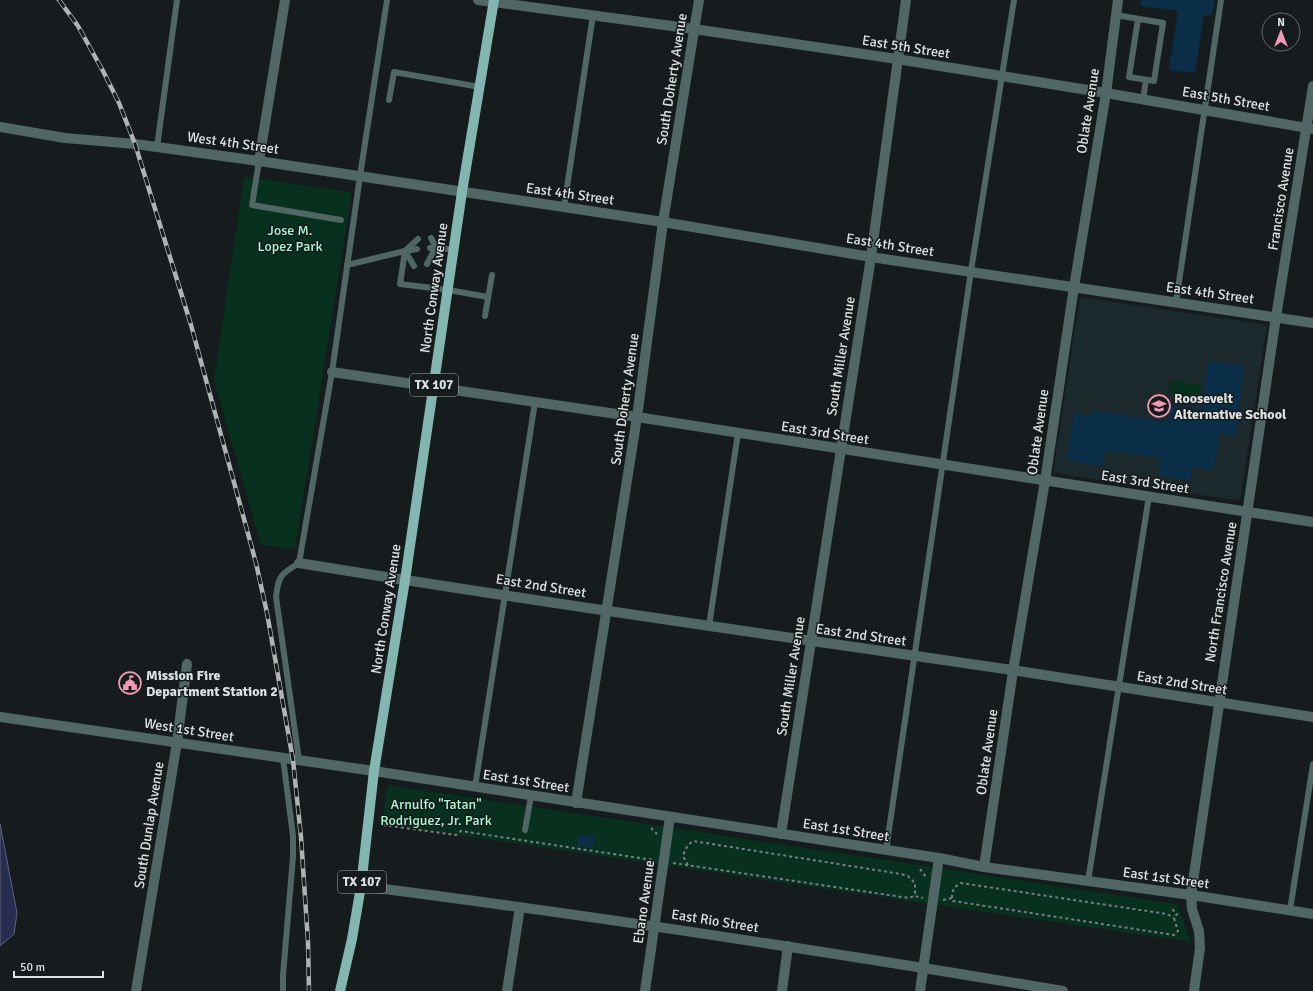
<svg xmlns="http://www.w3.org/2000/svg" width="1313" height="991" font-family="Signika,sans-serif">
  <style>
    .built { fill: #1b282c }
    .green { fill: #07301e }
    .water { fill: #272d50; stroke: #5e637c }
    .building { fill: #0a2d48 }
    .lines { fill: none; stroke-linecap: round; stroke-linejoin: round }
    .path { stroke: #7a7f80; stroke-width: 2; stroke-dasharray: 3 3; stroke-linecap: butt }
    .service { stroke: #506765; stroke-width: 6 }
    .minor { stroke: #506765; stroke-width: 10 }
    .tertiary { stroke: #506765; stroke-width: 10 }
    .primary { stroke: #84b6b1; stroke-width: 10 }
    .rail-casing { stroke: #aeb3b4; stroke-width: 4.5 }
    .rail { stroke: #161c1e; stroke-width: 3; stroke-dasharray: 9; stroke-linecap: butt }
    .labels { text-anchor: middle; dominant-baseline: central; stroke-width: 3; stroke-linejoin: round; paint-order: stroke }
    .shield { fill: #161c1e; stroke: #a1a6a7; stroke-width: 1 }
    .shield-label { font-size: 13px; font-weight: bold; fill: #dde1e2 }
    .street-label { font-size: 14px; fill: #dde1e2; stroke: #161c1e }
    .park-label { font-size: 14px; fill: #adf8cf; stroke: #161c1e }
    .poi-label { font-size: 14px; font-weight: bold; fill: #dde1e2; stroke: #161c1e; text-anchor: start }
  </style>
  <rect width="100%" height="100%" fill="#161c1e"/>
  <polygon class="built" points="1080,297 1267,325 1240,501 1053,473"/>
  <g class="green">
    <polygon points="244,177 352,192 295,549 261,545 214,381"/>
    <polygon points="1171,381 1202,385 1200,398 1169,393"/>
    <polygon points="388,785 1177,904 1191,942 381,824"/>
  </g>
  <polygon class="water" points="0,824 17,913 14,934 0,946"/>
  <g class="building">
    <polygon points="1141,0 1214,0 1212,16 1204,15 1195,73 1169,70 1178,11 1140,6"/>
    <polygon points="1208,361 1244,366 1236,436 1219,434 1214,470 1192,467 1190,481 1158,476 1161,458 1105,451 1103,466 1067,461 1074,413 1091,416 1092,411 1168,422 1171,406 1202,410"/>
    <polygon points="578,835 594,837 592,848 577,845"/>
  </g>
  <g class="lines">
    <g class="path">
      <polyline points="383,825 456,835 461,831 653,860"/>
      <polyline points="651,828 657,834"/>
      <polyline points="673,863 909,898 914,896"/>
      <path d="M 688,865 L 683,856 C 685,850 687,845 693,841 L 901,874 L 908,876 L 915,883 L 915,896 L 923,898"/>
      <polyline points="920,869 926,877"/>
      <path d="M 952,898 C 952,890 954,887 961,883 L 1167,914 L 1174,918"/>
      <polyline points="943,900 952,898 953,901 1174,935 1178,931 1174,918 1177,914 1170,907"/>
    </g>
    <g class="service">
      <polyline points="1116,15 1163,23 1154,81 1129,77 1138,19"/>
      <polyline points="1143,99 1146,80"/>
      <polyline points="389,100 394,72 480,87"/>
      <polyline points="157,147 177,0"/>
      <polyline points="259,161 252,205 341,220"/>
      <polyline points="564,207 593,15"/>
      <polyline points="431,238 436,247"/>
      <polyline points="430,248 436,247 454,250"/>
      <polyline points="405,251 418,239"/>
      <polyline points="405,251 414,266"/>
      <polyline points="405,251 417,249"/>
      <polyline points="427,264 436,247"/>
      <polyline points="347,265 405,251 400,284 448,290 488,297"/>
      <polyline points="1176,302 1221,0"/>
      <polyline points="485,316 492,275"/>
      <polyline points="709,626 738,433"/>
      <polyline points="283,758 293,836 293,857 283,975 283,991"/>
      <path d="M 299,760 L 276,597 C 278,576 281,574 299,563 L 332,372 L 360,176 L 387,0"/>
      <polyline points="475,787 535,402"/>
      <polyline points="525,830 531,796"/>
      <polyline points="886,850 971,271 1014,0"/>
      <polyline points="1088,881 1149,496"/>
      <polyline points="1290,910 1313,764"/>
    </g>
    <g class="minor">
      <polyline points="478,0 694,29 897,59 1106,93 1313,129"/>
      <polyline points="0,127 65,138 135,144 259,161 663,222 871,257 1313,323"/>
      <polyline points="259,161 285,0"/>
      <polyline points="332,372 637,417 1313,522"/>
      <path d="M 299,563 C 536,602 774,635 1012,670 C 1113,685 1213,702 1313,717"/>
      <polyline points="576,803 637,417 663,222 699,0"/>
      <polyline points="781,834 871,257 906,0"/>
      <polyline points="984,867 1013,671 1045,481 1074,287 1106,93 1118,0"/>
      <path d="M 361,886 C 596,916 830,952 1063,991"/>
      <polyline points="136,991 177,742 187,664"/>
      <polyline points="507,991 520,907"/>
      <polyline points="645,991 670,817"/>
      <polyline points="782,991 788,946"/>
      <polyline points="920,991 939,858"/>
      <polyline points="1194,991 1200,948 1199,931 1192,909 1191,895 1276,317 1313,86"/>
    </g>
    <polyline class="tertiary" points="0,717 374,771 939,858 984,867 1191,895 1313,914"/>
    <polyline class="primary" points="340,991 352,939 361,886 374,771 405,580 462,192 494,0"/>
    <g class="rail-casing">
      <polyline id="rail" points="59,0 78,26 103,71 119,103 135,144 191,325 256,563 267,613 293,760 301,837 308,942 309,991"/>
    </g>
    <use href="#rail" class="rail"/>
  </g>
  <defs>
    <g id="school-ring" transform="scale(1.15)"><circle r="9.5" fill="#161c1e" stroke="#f19ab4" stroke-width="1.5"/><path d="M0-5L7-2L0 1L-7-2ZM-4 1L0 2.5L4 1V4Q0 6-4 4Z" fill="#f19ab4"/></g>
    <g id="civic-ring" transform="scale(1.15)"><circle r="9.5" fill="#161c1e" stroke="#f19ab4" stroke-width="1.5"/><path d="M-.6-6.5H3V-4.5H.6V-3L4-1V1h2V6H-6V1h2V-1L-.6-3ZM-1.2 2.5V6h2.4V2.5Z" fill="#f19ab4"/></g>
  </defs>
  <g fill-rule="evenodd">
    <use href="#school-ring" x="1159" y="406"/>
    <use href="#civic-ring" x="130" y="683"/>
  </g>
  <g class="labels">
    <g class="shield">
      <rect x="410" y="374" width="48" height="22" rx="3"/>
      <rect x="338" y="871" width="48" height="22" rx="3"/>
    </g>
    <g class="shield-label">
      <text x="434" y="385">TX 107</text>
      <text x="362" y="882">TX 107</text>
    </g>
    <g class="street-label">
      <text transform="translate(906 47) rotate(9)">East 5th Street</text>
      <text transform="translate(672 79) rotate(-81)">South Doherty Avenue</text>
      <text transform="translate(1226 99) rotate(10)">East 5th Street</text>
      <text transform="translate(1088 111) rotate(-81)">Oblate Avenue</text>
      <text transform="translate(233 143) rotate(8)">West 4th Street</text>
      <text transform="translate(570 194) rotate(8)">East 4th Street</text>
      <text transform="translate(1281 199) rotate(-81)">Francisco Avenue</text>
      <text transform="translate(890 245) rotate(9)">East 4th Street</text>
      <text transform="translate(434 288) rotate(-82)">North Conway Avenue</text>
      <text transform="translate(1210 293) rotate(8)">East 4th Street</text>
      <text transform="translate(841 356) rotate(-81)">South Miller Avenue</text>
      <text transform="translate(625 399) rotate(-82)">South Doherty Avenue</text>
      <text transform="translate(1038 432) rotate(-82)">Oblate Avenue</text>
      <text transform="translate(825 433) rotate(9)">East 3rd Street</text>
      <text transform="translate(1145 482) rotate(9)">East 3rd Street</text>
      <text transform="translate(541 586) rotate(9)">East 2nd Street</text>
      <text transform="translate(1221 592) rotate(-81)">North Francisco Avenue</text>
      <text transform="translate(386 609) rotate(-81)">North Conway Avenue</text>
      <text transform="translate(861 635) rotate(8)">East 2nd Street</text>
      <text transform="translate(791 676) rotate(-81)">South Miller Avenue</text>
      <text transform="translate(1182 683) rotate(9)">East 2nd Street</text>
      <text transform="translate(189 730) rotate(9)">West 1st Street</text>
      <text transform="translate(987 752) rotate(-82)">Oblate Avenue</text>
      <text transform="translate(526 781) rotate(9)">East 1st Street</text>
      <text transform="translate(149 825) rotate(-81)">South Dunlap Avenue</text>
      <text transform="translate(846 830) rotate(9)">East 1st Street</text>
      <text transform="translate(1166 878) rotate(8)">East 1st Street</text>
      <text transform="translate(644 902) rotate(-82)">Ebano Avenue</text>
      <text transform="translate(715 921) rotate(9)">East Rio Street</text>
    </g>
    <g class="park-label">
      <text x="290" y="230">Jose M.<tspan x="290" dy="16">Lopez Park</tspan></text>
      <text x="436" y="804">Arnulfo "Tatan"<tspan x="436" dy="16">Rodriguez, Jr. Park</tspan></text>
    </g>
    <g class="poi-label">
      <text x="1174" y="398">Roosevelt<tspan x="1174" dy="16">Alternative School</tspan></text>
      <text x="146" y="675">Mission Fire<tspan x="146" dy="16">Department Station 2</tspan></text>
    </g>
  </g>
  <g transform="translate(1281 32)"><circle r="19" fill="#161c1e" stroke="#666b6c"/>
  <path d="M0-3L7 15L0 10L-7 15Z" fill="#f19ab4"/>
  <text y="-6" font-size="11" font-weight="bold" text-anchor="middle" fill="#dde1e2">N</text>
  </g>
  <path d="M14 971v6h89v-6" fill="none" stroke="#dde1e2" stroke-width="2"/>
  <text x="20" y="971" font-size="12" fill="#dde1e2" stroke="#161c1e" stroke-width="3" paint-order="stroke">50 m</text>
</svg>
